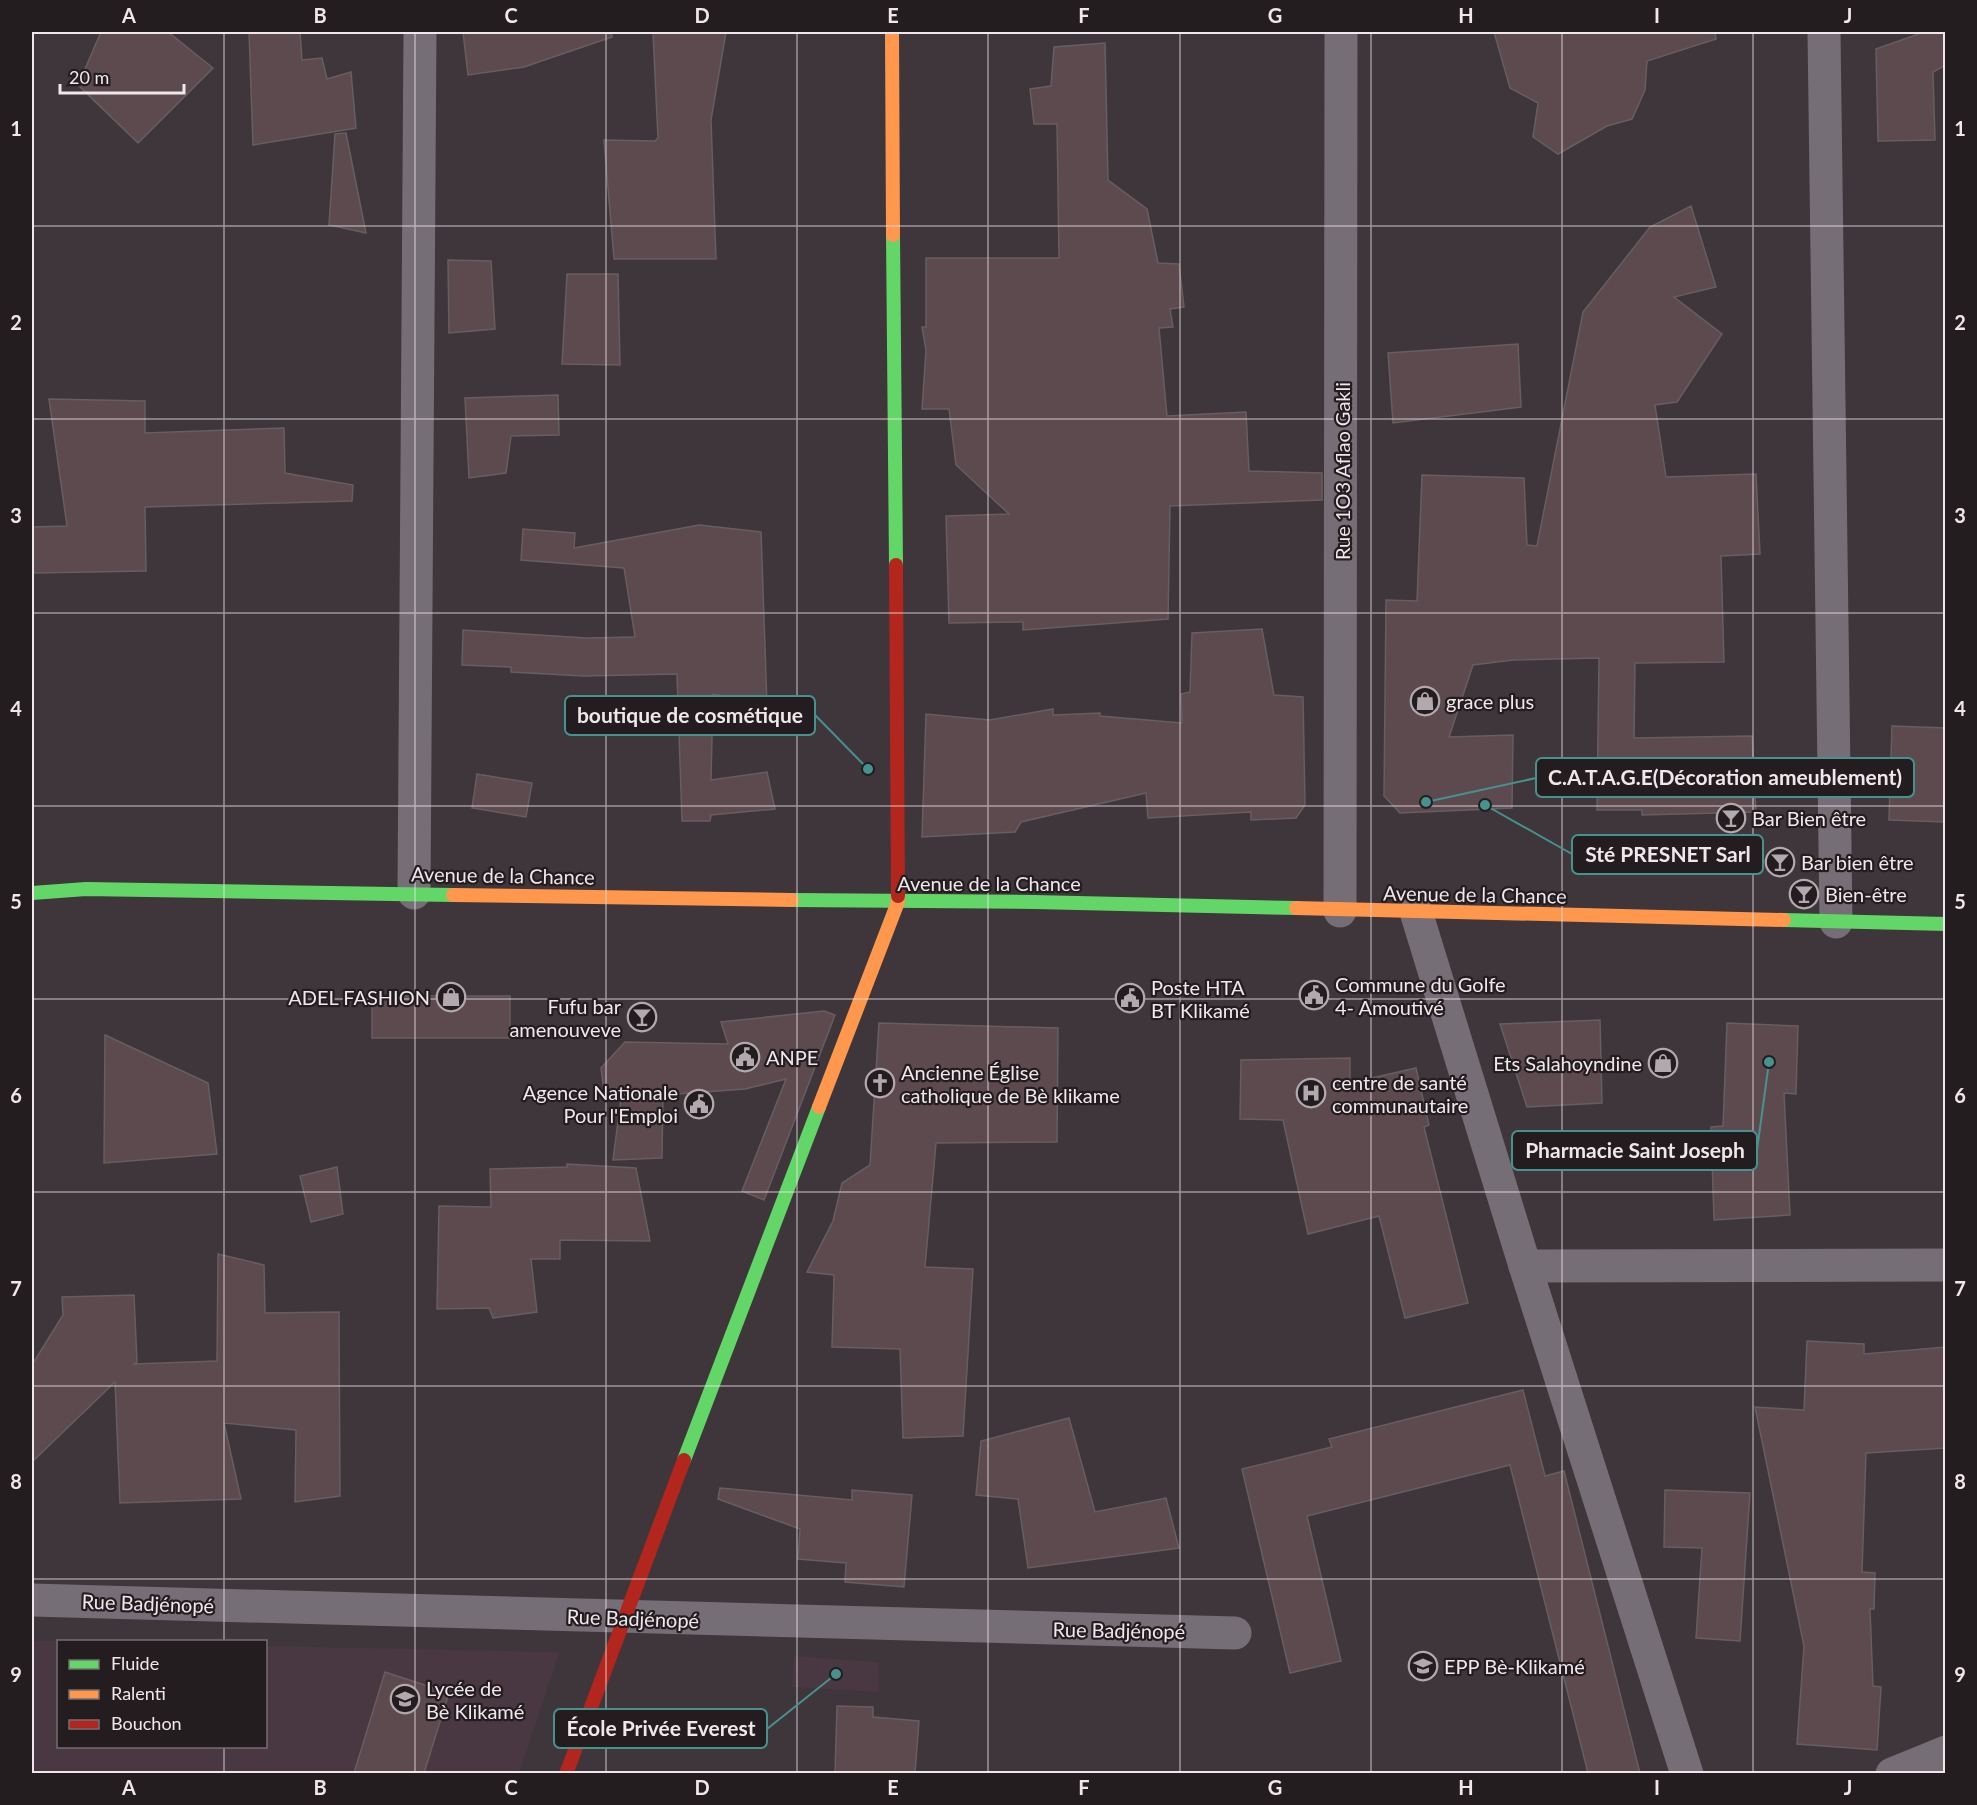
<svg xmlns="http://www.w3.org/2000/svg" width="1977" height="1805" font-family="Lato,sans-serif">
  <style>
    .built { fill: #493741 }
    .building { fill: #5c4a4f; stroke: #665e61; stroke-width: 1.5 }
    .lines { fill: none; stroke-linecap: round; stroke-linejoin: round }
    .street { stroke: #766e76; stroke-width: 33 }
    .fast { stroke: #63d668; stroke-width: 14 }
    .slow { stroke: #ff974d; stroke-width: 14 }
    .jam { stroke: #b3261e; stroke-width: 14 }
    .grid { fill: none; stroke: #f0e7ec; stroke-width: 1.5; stroke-opacity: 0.55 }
    .labels { text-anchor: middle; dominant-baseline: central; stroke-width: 4.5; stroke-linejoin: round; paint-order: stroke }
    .street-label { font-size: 20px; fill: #f0e7ec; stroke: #231d20 }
    .poi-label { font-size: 20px; fill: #f0e7ec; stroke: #231d20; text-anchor: start }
    .leader { fill: none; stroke: #47928e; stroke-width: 2 }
    .callout-dot { fill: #47928e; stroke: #231d20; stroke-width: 2 }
    .callout { fill: #231d20; stroke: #47928e; stroke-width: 2 }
    .callout-label { font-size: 21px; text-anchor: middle; font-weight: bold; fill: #f0e7ec }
    .neatline { fill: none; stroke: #f0e7ec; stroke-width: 2 }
    .grid-label { font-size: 20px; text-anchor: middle; font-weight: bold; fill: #f0e7ec }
  </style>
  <rect width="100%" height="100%" fill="#3e363a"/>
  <g class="built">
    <polygon points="32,1641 70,1641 58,1642 58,1746 266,1746 266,1646 560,1652 519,1773 32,1774"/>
    <polygon points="794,1656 879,1662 878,1692 792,1687"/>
  </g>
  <g class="building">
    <polygon points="101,32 168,32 213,68 138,143 78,85"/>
    <polygon points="249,32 300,32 302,60 322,58 327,79 351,72 356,128 253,145"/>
    <polygon points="463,32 611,32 612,37 524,67 468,75"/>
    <polygon points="653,32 726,32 711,120 716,259 614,259 604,140 655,141 658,138"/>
    <polygon points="1494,32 1715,32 1716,39 1647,61 1645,90 1632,119 1607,126 1558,154 1533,137 1538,103 1510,88"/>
    <polygon points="1924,32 1946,32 1946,65 1933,72 1935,140 1878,141 1876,49"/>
    <polygon points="1105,43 1108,180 1147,209 1158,263 1179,264 1184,307 1170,309 1173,327 1159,328 1167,416 1246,412 1249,471 1322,473 1322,500 1170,506 1168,619 1023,630 1023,622 949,623 946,516 1009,514 956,465 949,409 922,409 926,350 922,327 926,327 926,258 1059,258 1057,124 1034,124 1030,89 1051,86 1054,47"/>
    <polygon points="346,133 366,233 329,225 335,134"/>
    <polygon points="1691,206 1716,287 1674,297 1722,334 1677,402 1655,405 1666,477 1756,474 1760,554 1721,556 1724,662 1635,663 1634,738 1752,736 1756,812 1642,815 1642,810 1597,810 1599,658 1513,660 1473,665 1449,737 1513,735 1512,808 1400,813 1384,796 1386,600 1417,601 1422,475 1524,478 1527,545 1537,546 1583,312 1650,227"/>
    <polygon points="448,260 491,261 495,329 449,333"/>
    <polygon points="567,274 618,274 620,365 562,364"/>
    <polygon points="1518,344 1521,407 1393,423 1388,353"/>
    <polygon points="558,395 559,435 511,436 506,473 469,478 465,398"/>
    <polygon points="49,399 145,401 145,433 284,428 285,473 353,485 352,501 145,507 146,571 32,573 32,527 67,526"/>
    <polygon points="699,525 761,532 767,705 713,694 711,780 767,772 775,809 711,815 710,821 682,821 677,674 584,676 511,672 511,667 462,665 463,630 586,638 635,637 624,568 521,560 523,529 575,533 574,548"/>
    <polygon points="1262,629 1274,695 1303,697 1305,805 1296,818 1251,820 1251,812 1148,818 1146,793 1021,822 1015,832 922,837 926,714 990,720 1053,709 1053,715 1100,713 1100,716 1182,723 1181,694 1190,692 1192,633"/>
    <polygon points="1892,726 1946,728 1945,822 1889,820"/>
    <polygon points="477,774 532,783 526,817 472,808"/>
    <rect x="372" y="996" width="138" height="42"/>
    <polygon points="824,1011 835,1015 764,1200 742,1191 786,1079 745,1089 663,1095 662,1158 613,1160 621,1098 605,1099 601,1068 625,1042 728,1044 721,1022"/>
    <polygon points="1600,1020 1602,1103 1527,1107 1500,1024"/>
    <polygon points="879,1023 1058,1028 1057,1142 936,1143 925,1267 973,1269 963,1436 903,1438 900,1349 832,1347 834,1275 807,1272 833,1221 842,1183 870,1165"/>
    <polygon points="1727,1023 1798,1026 1796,1094 1784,1093 1790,1215 1714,1220 1711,1127 1723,1126"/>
    <polygon points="105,1035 208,1083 217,1154 104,1163"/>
    <polygon points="1350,1058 1350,1083 1416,1068 1429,1125 1424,1127 1468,1303 1405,1318 1379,1216 1308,1234 1283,1120 1240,1119 1241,1060"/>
    <polygon points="567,1164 636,1168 650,1241 560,1240 560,1259 531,1259 537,1312 493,1318 489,1308 437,1309 439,1206 491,1207 490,1169 567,1167"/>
    <polygon points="337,1167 343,1214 311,1222 300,1176"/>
    <polygon points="218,1254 264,1265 265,1313 339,1312 340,1496 295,1502 296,1430 224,1423 241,1499 120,1503 115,1382 32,1462 32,1365 63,1315 62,1297 134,1295 137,1362 134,1364 217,1361"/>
    <polygon points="1807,1341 1864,1344 1864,1354 1946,1347 1946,1448 1866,1453 1862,1572 1875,1573 1874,1609 1870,1609 1873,1686 1881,1687 1877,1750 1797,1744 1804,1646 1755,1407 1804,1410"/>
    <polygon points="1523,1390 1545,1476 1564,1471 1640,1773 1588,1773 1510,1465 1307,1516 1341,1661 1290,1673 1242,1469 1332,1447 1329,1439"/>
    <polygon points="1069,1418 1095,1512 1166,1498 1179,1548 1028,1568 1018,1499 976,1495 981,1441"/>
    <polygon points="720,1488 852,1500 852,1490 912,1495 904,1587 845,1582 846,1563 798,1559 800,1529 718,1499"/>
    <polygon points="1665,1490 1750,1493 1740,1641 1696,1638 1702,1548 1664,1547"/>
    <polygon points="385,1672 449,1693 424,1773 354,1773"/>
    <polygon points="837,1706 873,1707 873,1717 919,1721 915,1773 835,1773"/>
  </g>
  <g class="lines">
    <g class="street">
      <polyline points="1824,32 1836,922"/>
      <polyline points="414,893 420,32"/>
      <polyline points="1340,911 1341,32"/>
      <polyline points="1416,912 1525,1266 1687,1774"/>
      <polyline points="1525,1266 1946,1265"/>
      <polyline points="32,1600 1235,1633"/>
      <polyline points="1892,1774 1946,1752"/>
    </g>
    <g class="fast">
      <polyline points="893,235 896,565"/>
      <polyline points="32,893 86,889 453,895"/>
      <polyline points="792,900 1034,902 1296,908"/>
      <polyline points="1784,920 1946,924"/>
      <polyline points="684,1460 819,1107"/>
    </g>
    <g class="slow">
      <polyline points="892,32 893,235"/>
      <polyline points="453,895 792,900"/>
      <polyline points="1296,908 1784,920"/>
      <polyline points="819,1107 898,902 898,896"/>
    </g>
    <g class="jam">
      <polyline points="896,565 898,896"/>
      <polyline points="566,1774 684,1460"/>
    </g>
  </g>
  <path class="grid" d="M 224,32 L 224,1642M 415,32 L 415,1774M 606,32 L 606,1774M 797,32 L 797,1774M 988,32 L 988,1774M 1180,32 L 1180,1774M 1371,32 L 1371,1774M 1562,32 L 1562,1774M 1753,32 L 1753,1774M 32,226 L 1946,226M 32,419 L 1946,419M 32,613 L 1946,613M 32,806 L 1946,806M 32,999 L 1946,999M 32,1192 L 1946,1192M 32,1386 L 1946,1386M 32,1579 L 1946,1579M 224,1746 L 224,1774"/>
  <defs>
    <g id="shop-ring" transform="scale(1.5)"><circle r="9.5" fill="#231d20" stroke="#b2a9ae" stroke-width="1.5"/><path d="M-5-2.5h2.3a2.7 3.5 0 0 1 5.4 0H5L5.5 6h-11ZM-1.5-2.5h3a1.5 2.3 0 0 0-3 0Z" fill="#b2a9ae"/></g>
    <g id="bar-ring" transform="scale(1.5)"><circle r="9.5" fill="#231d20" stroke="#b2a9ae" stroke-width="1.5"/><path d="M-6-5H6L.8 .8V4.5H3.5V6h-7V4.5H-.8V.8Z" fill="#b2a9ae"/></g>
    <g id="civic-ring" transform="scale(1.5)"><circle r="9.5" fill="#231d20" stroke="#b2a9ae" stroke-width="1.5"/><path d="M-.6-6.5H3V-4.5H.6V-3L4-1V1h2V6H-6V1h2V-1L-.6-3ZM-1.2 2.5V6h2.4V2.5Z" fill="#b2a9ae"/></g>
    <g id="church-ring" transform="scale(1.5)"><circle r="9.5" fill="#231d20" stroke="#b2a9ae" stroke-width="1.5"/><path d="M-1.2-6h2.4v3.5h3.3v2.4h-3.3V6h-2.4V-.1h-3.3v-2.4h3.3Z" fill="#b2a9ae"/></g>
    <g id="hospital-ring" transform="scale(1.5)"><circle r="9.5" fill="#231d20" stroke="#b2a9ae" stroke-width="1.5"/><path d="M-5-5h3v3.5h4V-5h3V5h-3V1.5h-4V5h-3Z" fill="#b2a9ae"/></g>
    <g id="school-ring" transform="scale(1.5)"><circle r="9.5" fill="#231d20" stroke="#b2a9ae" stroke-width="1.5"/><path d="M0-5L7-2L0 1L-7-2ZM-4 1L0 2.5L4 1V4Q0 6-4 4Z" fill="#b2a9ae"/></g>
  </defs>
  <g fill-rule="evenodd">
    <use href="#shop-ring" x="1425" y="701"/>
    <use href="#bar-ring" x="1731" y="818"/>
    <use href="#bar-ring" x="1780" y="862"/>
    <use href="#bar-ring" x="1804" y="894"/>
    <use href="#civic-ring" x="1314" y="995"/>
    <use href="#shop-ring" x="451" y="997"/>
    <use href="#civic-ring" x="1130" y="998"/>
    <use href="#bar-ring" x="642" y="1017"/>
    <use href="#civic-ring" x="745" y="1057"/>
    <use href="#shop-ring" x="1663" y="1063"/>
    <use href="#church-ring" x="880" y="1083"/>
    <use href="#hospital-ring" x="1311" y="1093"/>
    <use href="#civic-ring" x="699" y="1104"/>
    <use href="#school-ring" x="1423" y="1666"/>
    <use href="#school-ring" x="405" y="1699"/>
  </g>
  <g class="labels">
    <g class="street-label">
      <text transform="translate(1342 471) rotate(-90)">Rue 1O3 Aflao Gakli</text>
      <text transform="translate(503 875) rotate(1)">Avenue de la Chance</text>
      <text x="989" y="883">Avenue de la Chance</text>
      <text transform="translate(1475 894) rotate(1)">Avenue de la Chance</text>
      <text transform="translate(148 1603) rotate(2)">Rue Badjénopé</text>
      <text transform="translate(633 1618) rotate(2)">Rue Badjénopé</text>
      <text transform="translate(1119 1630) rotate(1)">Rue Badjénopé</text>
    </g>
    <g class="poi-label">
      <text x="1446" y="701">grace plus</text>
      <text x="1752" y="818">Bar Bien être</text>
      <text x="1801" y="862">Bar bien être</text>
      <text x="1825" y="894">Bien-être</text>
      <text x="1335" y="984">Commune du Golfe<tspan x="1335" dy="23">4- Amoutivé</tspan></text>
      <text x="1151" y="987">Poste HTA<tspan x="1151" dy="23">BT Klikamé</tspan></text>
      <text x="430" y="997" text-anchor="end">ADEL FASHION</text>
      <text x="621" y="1006" text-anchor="end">Fufu bar<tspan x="621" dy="23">amenouveve</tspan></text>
      <text x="766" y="1057">ANPE</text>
      <text x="1642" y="1063" text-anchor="end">Ets Salahoyndine</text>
      <text x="901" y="1072">Ancienne Église<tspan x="901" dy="23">catholique de Bè klikame</tspan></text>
      <text x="1332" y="1082">centre de santé<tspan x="1332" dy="23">communautaire</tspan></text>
      <text x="678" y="1092" text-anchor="end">Agence Nationale<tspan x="678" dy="23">Pour l'Emploi</tspan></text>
      <text x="1444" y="1666">EPP Bè-Klikamé</text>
      <text x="426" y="1688">Lycée de<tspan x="426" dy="23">Bè Klikamé</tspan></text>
    </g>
  </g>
  <path class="leader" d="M868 769L815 715M1426 802L1536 778M1485 805L1572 854M1769 1062L1757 1150M836 1674L767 1729"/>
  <g class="callout-dot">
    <circle cx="868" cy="769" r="6"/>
    <circle cx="1426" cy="802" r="6"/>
    <circle cx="1485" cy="805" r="6"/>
    <circle cx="1769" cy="1062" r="6"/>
    <circle cx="836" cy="1674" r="6"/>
  </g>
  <g class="callout">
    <rect x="565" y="696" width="250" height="39" rx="6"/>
    <rect x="1536" y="758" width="378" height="39" rx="6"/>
    <rect x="1572" y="835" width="191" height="39" rx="6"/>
    <rect x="1512" y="1131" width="245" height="39" rx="6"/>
    <rect x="554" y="1709" width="213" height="39" rx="6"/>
  </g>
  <g class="callout-label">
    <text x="690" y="723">boutique de cosmétique</text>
    <text x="1725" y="785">C.A.T.A.G.E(Décoration ameublement)</text>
    <text x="1668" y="862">Sté PRESNET Sarl</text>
    <text x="1635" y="1158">Pharmacie Saint Joseph</text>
    <text x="661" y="1736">École Privée Everest</text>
  </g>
  <rect width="1977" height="1805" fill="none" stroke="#231d20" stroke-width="66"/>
  <rect x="57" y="1640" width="210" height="108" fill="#231d20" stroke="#756e72" stroke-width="1.5"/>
  <rect x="69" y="1660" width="30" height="9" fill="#63d668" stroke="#756e72" stroke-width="1.5"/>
  <text x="111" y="1670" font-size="18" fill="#f0e7ec">Fluide</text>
  <rect x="69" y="1690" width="30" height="9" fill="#ff974d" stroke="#756e72" stroke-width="1.5"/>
  <text x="111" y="1700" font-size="18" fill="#f0e7ec">Ralenti</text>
  <rect x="69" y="1720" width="30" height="9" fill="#b3261e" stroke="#756e72" stroke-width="1.5"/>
  <text x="111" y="1730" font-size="18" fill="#f0e7ec">Bouchon</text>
  <path d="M60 84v9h124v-9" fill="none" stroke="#f0e7ec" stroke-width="3"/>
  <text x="69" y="84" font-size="18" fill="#f0e7ec" stroke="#231d20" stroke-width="4.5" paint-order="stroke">20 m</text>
  <rect x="33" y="33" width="1911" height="1739" class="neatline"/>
  <g class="grid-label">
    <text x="129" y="23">A</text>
    <text x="320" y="23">B</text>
    <text x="511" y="23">C</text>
    <text x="702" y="23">D</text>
    <text x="893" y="23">E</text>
    <text x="1084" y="23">F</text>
    <text x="1275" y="23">G</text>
    <text x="1466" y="23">H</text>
    <text x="1657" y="23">I</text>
    <text x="1848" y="23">J</text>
    <text x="16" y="136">1</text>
    <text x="1960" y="136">1</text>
    <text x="16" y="330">2</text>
    <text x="1960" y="330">2</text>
    <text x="16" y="523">3</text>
    <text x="1960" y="523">3</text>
    <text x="16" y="716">4</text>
    <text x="1960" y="716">4</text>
    <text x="16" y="909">5</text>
    <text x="1960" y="909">5</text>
    <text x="16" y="1103">6</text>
    <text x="1960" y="1103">6</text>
    <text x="16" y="1296">7</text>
    <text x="1960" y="1296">7</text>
    <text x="16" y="1489">8</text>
    <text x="1960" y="1489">8</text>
    <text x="16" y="1682">9</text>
    <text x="1960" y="1682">9</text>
    <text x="129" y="1795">A</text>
    <text x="320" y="1795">B</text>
    <text x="511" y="1795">C</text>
    <text x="702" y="1795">D</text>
    <text x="893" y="1795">E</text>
    <text x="1084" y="1795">F</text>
    <text x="1275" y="1795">G</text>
    <text x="1466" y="1795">H</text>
    <text x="1657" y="1795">I</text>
    <text x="1848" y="1795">J</text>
  </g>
</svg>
